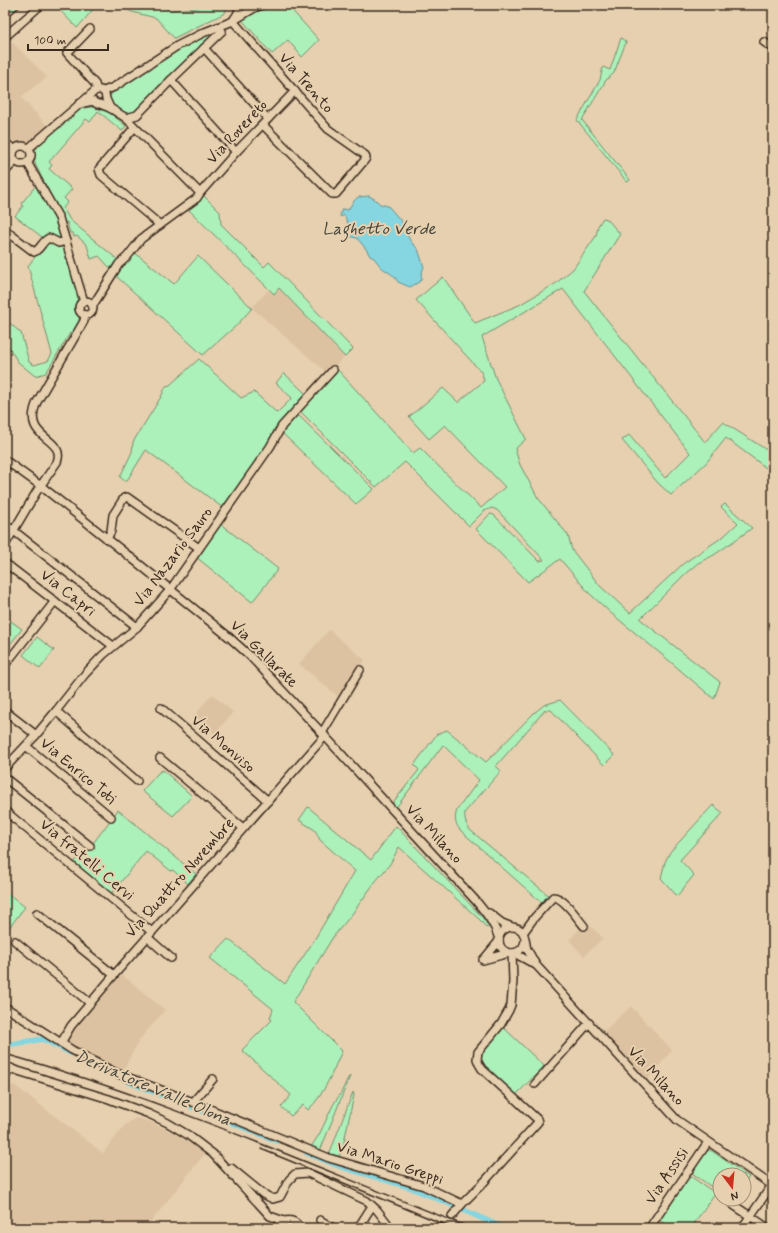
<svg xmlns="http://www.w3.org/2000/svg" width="778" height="1233" font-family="Mynerve,sans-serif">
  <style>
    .built { fill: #ddc2a1 }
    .green { fill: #acf0ba; stroke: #748d6c }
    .water { fill: #85d6e0; stroke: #679192 }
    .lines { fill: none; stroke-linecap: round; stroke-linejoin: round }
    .canal { stroke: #85d6e0; stroke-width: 5.5 }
    .minor-casing { stroke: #3b2a1e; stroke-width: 10 }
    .minor { stroke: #e6d0af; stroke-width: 7 }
    .rail { stroke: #3b2a1e; stroke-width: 1.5 }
    .labels { text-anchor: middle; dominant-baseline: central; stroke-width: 4; stroke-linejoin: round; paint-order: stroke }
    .street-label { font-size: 16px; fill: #3b2a1e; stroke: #e6d0af }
    .water-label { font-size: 17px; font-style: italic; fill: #46443b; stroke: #e6d0af }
  </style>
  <rect width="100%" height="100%" fill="#e6d0af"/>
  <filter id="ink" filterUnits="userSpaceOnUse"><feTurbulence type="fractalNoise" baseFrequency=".025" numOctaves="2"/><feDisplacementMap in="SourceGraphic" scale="8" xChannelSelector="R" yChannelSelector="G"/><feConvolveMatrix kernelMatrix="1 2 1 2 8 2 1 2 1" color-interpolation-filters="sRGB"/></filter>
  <g filter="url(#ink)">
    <g class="built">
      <polygon points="12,42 47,77 21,97 49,128 29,146 18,144 14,146 10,152 10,157 12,161 5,169 5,49"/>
      <polygon points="279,287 345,357 327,373 252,308 268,290 274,294"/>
      <polygon points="329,630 365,660 341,699 299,664"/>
      <polygon points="212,694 233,712 215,734 194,716"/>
      <polygon points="586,922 603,938 584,956 569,940"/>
      <polygon points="120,973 165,1010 140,1039 122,1072 67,1044 73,1027"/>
      <polygon points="631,1006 672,1050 645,1083 601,1034"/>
      <polygon points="14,1085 103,1153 125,1125 136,1118 148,1121 170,1131 206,1152 146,1228 5,1228 5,1087"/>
    </g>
    <g class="green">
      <polygon points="5,5 21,5 5,19"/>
      <polygon points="55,5 97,5 77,28"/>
      <polygon points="118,5 146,5 159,8 172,10 196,8 207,5 227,5 225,13 174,38 156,18 132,12"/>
      <polygon points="272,5 287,5 319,40 302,57 288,40 272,54 242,20 242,18 245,16 268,8"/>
      <polygon points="219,30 205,41 134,113 125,116 110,104 108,100 112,93 179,48"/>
      <polygon points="621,38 626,42 614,73 606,80 582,120 630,180 627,182 577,120 600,80 603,67 610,70"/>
      <path d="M 83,107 L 84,108 L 90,107 L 105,109 L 126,126 L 122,131 L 98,111 L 90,122 L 86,119 L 49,162 L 52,165 L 49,169 L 72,189 L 64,198 L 68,202 L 63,208 L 70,220 L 118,260 L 111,269 L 99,256 L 91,259 L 87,245 L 77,236 L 74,237 L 73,233 L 70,233 L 67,222 L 65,223 L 36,166 C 31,154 35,149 43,141 L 43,140 L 51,133 L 63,126 L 71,115 L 80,108 Z"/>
      <polygon points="37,184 57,221 78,297 75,309 79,317 79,321 72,334 70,333 46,373 35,376 18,362 5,341 5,319 21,333 29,362 34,365 48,361 52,354 28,266 47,241 15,216 23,206 21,204"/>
      <polygon points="203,195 220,212 221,224 264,267 269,262 353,349 345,357 279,288 274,294 188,209 198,202"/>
      <polygon points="603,218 607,219 620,234 584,291 705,442 723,422 773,454 773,473 726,438 706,463 671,495 658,483 622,440 629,435 665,478 690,453 563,289 482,337 496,379 526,439 515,449 520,465 538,498 568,535 572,550 600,586 630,613 684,563 724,536 738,523 721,507 725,504 752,528 744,534 714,555 698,563 686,573 640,619 720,682 714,699 666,658 612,614 589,593 560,559 528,582 476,529 489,515 491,514 494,515 539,561 544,560 497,510 492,508 484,511 469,526 405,462 376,487 299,410 338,370 413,453 420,448 481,508 505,487 445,425 429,439 409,417 443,388 459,403 462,399 484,381 482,373 416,300 443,277 475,323 519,305 555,284 573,269 596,236 598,226"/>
      <polygon points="134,252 174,284 198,256 252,308 238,324 203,355 115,275 120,267"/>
      <polygon points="199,359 241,398 254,392 277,413 292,398 276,383 284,373 306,394 274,429 272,437 267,446 223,508 146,450 126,482 120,477 132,452 133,442 161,397 166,386 170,385"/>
      <polygon points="296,413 374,489 356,504 280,431"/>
      <polygon points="219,523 278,569 252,602 196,557"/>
      <polygon points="5,617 22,629 7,648 5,647"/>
      <polygon points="37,637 54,650 40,669 23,655"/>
      <path d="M 560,700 L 614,755 L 604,765 L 551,710 L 545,710 L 496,766 L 501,771 L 465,812 C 464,820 466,824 470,830 L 548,895 L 542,903 L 460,830 C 455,823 454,819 457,810 L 479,780 L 443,745 L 395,809 L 391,805 L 419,770 L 414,765 L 437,734 L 447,730 L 486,762 L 534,713 L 544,705 Z"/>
      <polygon points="163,770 192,796 173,816 142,791 159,772"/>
      <polygon points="713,805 723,813 680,860 694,875 677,896 661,878 665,862 670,852"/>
      <path d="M 308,807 L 371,860 L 396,826 L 482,917 L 489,927 L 487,928 L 480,920 L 399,847 L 390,864 L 375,882 L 352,914 L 333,937 L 293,1002 L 342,1051 C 332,1072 325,1094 308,1110 L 303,1105 L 291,1116 L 281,1107 L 291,1095 L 242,1050 L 272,1020 L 270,1018 L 273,1009 L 210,958 L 228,939 L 285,984 L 313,942 L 355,871 L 320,840 L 315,830 L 299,820 Z"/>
      <polygon points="118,810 196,874 188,884 173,870 171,871 146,851 111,894 74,862 88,850"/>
      <polygon points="5,891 25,907 5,933"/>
      <polygon points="502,1026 544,1066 516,1095 484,1067 481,1062 480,1054"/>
      <polygon points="350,1076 320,1151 311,1147 320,1133 333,1105 341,1093 348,1078"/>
      <polygon points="353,1092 354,1095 342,1151 338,1157 329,1155"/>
      <polygon points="709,1150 712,1151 749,1177 744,1184 744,1175 720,1175 720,1193 692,1173 706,1152"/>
      <polygon points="690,1176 715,1193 691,1228 672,1228 659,1220"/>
    </g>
    <polygon class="water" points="369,196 376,200 380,204 388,206 402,222 404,229 411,242 418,249 424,267 421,274 422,279 419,282 410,287 398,282 394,276 381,267 374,258 370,256 366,249 357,238 347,236 347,230 350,231 352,229 349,226 344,215 341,217 340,216 342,209 348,210 353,202 358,197"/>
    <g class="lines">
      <g class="canal">
        <polyline points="5,1043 11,1044 43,1039 71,1053"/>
        <polyline points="129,1082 278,1141"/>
        <polyline points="307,1153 339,1166 409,1187 455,1206"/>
        <polyline points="461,1209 504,1228"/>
      </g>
      <g class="minor-casing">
        <g id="minor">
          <polyline points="247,5 256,7 262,5"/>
          <polyline points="234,19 238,13 239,5"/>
          <polyline points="233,21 328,129 365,155 366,158 364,161 336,194 332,194 263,125"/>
          <polyline points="5,25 28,5"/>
          <polyline points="90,29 67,53 95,84 97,90"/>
          <polyline points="764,42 773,48"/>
          <polyline points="204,48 268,119"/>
          <polyline points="171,80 236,152"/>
          <polyline points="104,91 114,87 177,46 205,32 233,21 256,7"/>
          <polyline points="79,104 93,101 97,104 100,104 110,108 126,118 200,193 197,198 141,239 127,257 119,264 95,302 92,305"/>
          <polyline points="126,118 137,115 171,80 222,31"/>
          <polyline points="134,128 99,169 101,175 160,225"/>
          <polyline points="6,143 14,150"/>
          <circle cx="22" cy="155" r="9"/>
          <polyline points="29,148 96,90 101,90 105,93 106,99 110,108"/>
          <polyline points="27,162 59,218 84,302"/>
          <polyline points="5,172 15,161"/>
          <polyline points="200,193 236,152 295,91"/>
          <path d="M 5,230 L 34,252 C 41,249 42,241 49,238 L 59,243 L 66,241"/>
          <circle cx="86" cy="308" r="7"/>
          <path d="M 5,460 L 41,486 L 139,564 L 229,637 L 250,656 L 322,733 L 476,901 C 486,913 495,924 499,939"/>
          <polyline points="5,524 137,627"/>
          <polyline points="107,539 111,531 113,515 124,498 127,497 199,548"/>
          <path d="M 5,545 L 37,491 L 57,462 C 67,437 20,440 37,402 L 84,321 L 85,315"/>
          <polyline points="5,563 113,646"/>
          <polyline points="5,665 55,601"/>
          <polyline points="161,708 268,801"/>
          <polyline points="5,711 36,735"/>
          <polyline points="56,711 137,781"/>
          <polyline points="322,733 360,670"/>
          <polyline points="26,746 111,817"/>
          <polyline points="160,758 243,828"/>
          <polyline points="5,768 36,735 56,711 85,674 103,655 137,627 170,590 270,447 282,426 333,370"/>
          <polyline points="5,778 90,846"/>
          <polyline points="5,811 152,932"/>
          <polyline points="37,913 114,975"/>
          <polyline points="489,913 502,923 512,927"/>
          <path d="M 523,933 L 534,918 L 553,897 C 564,897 577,918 584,926"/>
          <polyline points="147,937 171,958"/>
          <polyline points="15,941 90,1003"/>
          <path d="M 525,941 C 522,958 499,956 499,940 C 499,928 514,923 522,931 C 526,936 525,943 527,949 C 530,954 533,960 536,965 L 677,1120 L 773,1186"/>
          <polyline points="514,953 536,965"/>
          <polyline points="484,959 499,941"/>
          <polyline points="483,960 509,953"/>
          <polyline points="5,1007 72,1050 116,1073 193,1102 329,1158 424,1186 462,1204 485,1181 538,1122 537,1119 482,1069 479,1064 477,1059 478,1052 501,1024 509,1010 511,1005 513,981 512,953"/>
          <polyline points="61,1043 71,1026 114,975 325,736"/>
          <polyline points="5,1067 109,1099 149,1114 168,1123 188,1135 213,1154 270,1216 284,1221"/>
          <polyline points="5,1077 11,1068"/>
          <polyline points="535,1084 589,1023"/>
          <polyline points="193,1102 213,1079"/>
          <polyline points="231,1168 263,1194 273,1199 280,1197 289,1180 295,1174 308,1173 367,1201 377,1210 391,1228"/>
          <polyline points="732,1204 768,1228"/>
          <polyline points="452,1216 462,1204"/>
          <polyline points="320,1220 333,1228"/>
          <polyline points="650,1227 708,1142"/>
          <path d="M 276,1228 C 283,1218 294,1218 300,1228"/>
          <polyline points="358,1228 372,1206"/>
          <polyline points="438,1228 439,1227"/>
          <polyline points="742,1228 772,1185"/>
        </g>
      </g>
      <use href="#minor" class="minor"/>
      <g class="rail">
        <polyline points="5,43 47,5"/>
        <path d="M 5,1054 C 165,1099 316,1168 471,1228"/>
        <polyline points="261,1149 453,1228"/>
      </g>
    </g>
  </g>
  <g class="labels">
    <g class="street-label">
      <text transform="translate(306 83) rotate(49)">Via Trento</text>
      <text transform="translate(237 132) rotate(-47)">Via Rovereto</text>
      <text transform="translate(173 557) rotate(-53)">Via Nazario Sauro</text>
      <text transform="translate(68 593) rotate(38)">Via Capri</text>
      <text transform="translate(264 654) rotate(45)">Via Gallarate</text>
      <text transform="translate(223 744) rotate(41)">Via Monviso</text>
      <text transform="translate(78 771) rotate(40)">Via Enrico Toti</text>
      <text transform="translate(434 834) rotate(47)">Via Milano</text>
      <text transform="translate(87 860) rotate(40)">Via fratelli Cervi</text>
      <text transform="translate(180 878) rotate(-48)">Via Quattro Novembre</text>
      <text transform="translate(656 1076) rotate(47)">Via Milano</text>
      <text transform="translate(390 1163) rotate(18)">Via Mario Greppi</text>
      <text transform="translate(667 1176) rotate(-56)">Via Assisi</text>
    </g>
    <g class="water-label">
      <text x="379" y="229">Laghetto Verde</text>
      <text transform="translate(153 1088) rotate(23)">Derivatore Valle Olona</text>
    </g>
  </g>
  <rect width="778" height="1233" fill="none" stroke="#e6d0af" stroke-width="20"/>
  <rect x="10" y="10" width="758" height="1213" fill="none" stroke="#3b2a1e" stroke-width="1.5" filter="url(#ink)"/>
  <g transform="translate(732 1187) rotate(164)"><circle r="19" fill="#e6d0af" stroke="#a28e75"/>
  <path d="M0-3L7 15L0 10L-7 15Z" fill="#c8321e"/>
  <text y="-6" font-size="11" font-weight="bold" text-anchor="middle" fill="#3b2a1e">N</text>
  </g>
  <path d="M28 44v6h80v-6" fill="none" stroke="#3b2a1e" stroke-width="2"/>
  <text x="34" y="44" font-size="12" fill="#3b2a1e" stroke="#e6d0af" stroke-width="3" paint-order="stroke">100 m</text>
</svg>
